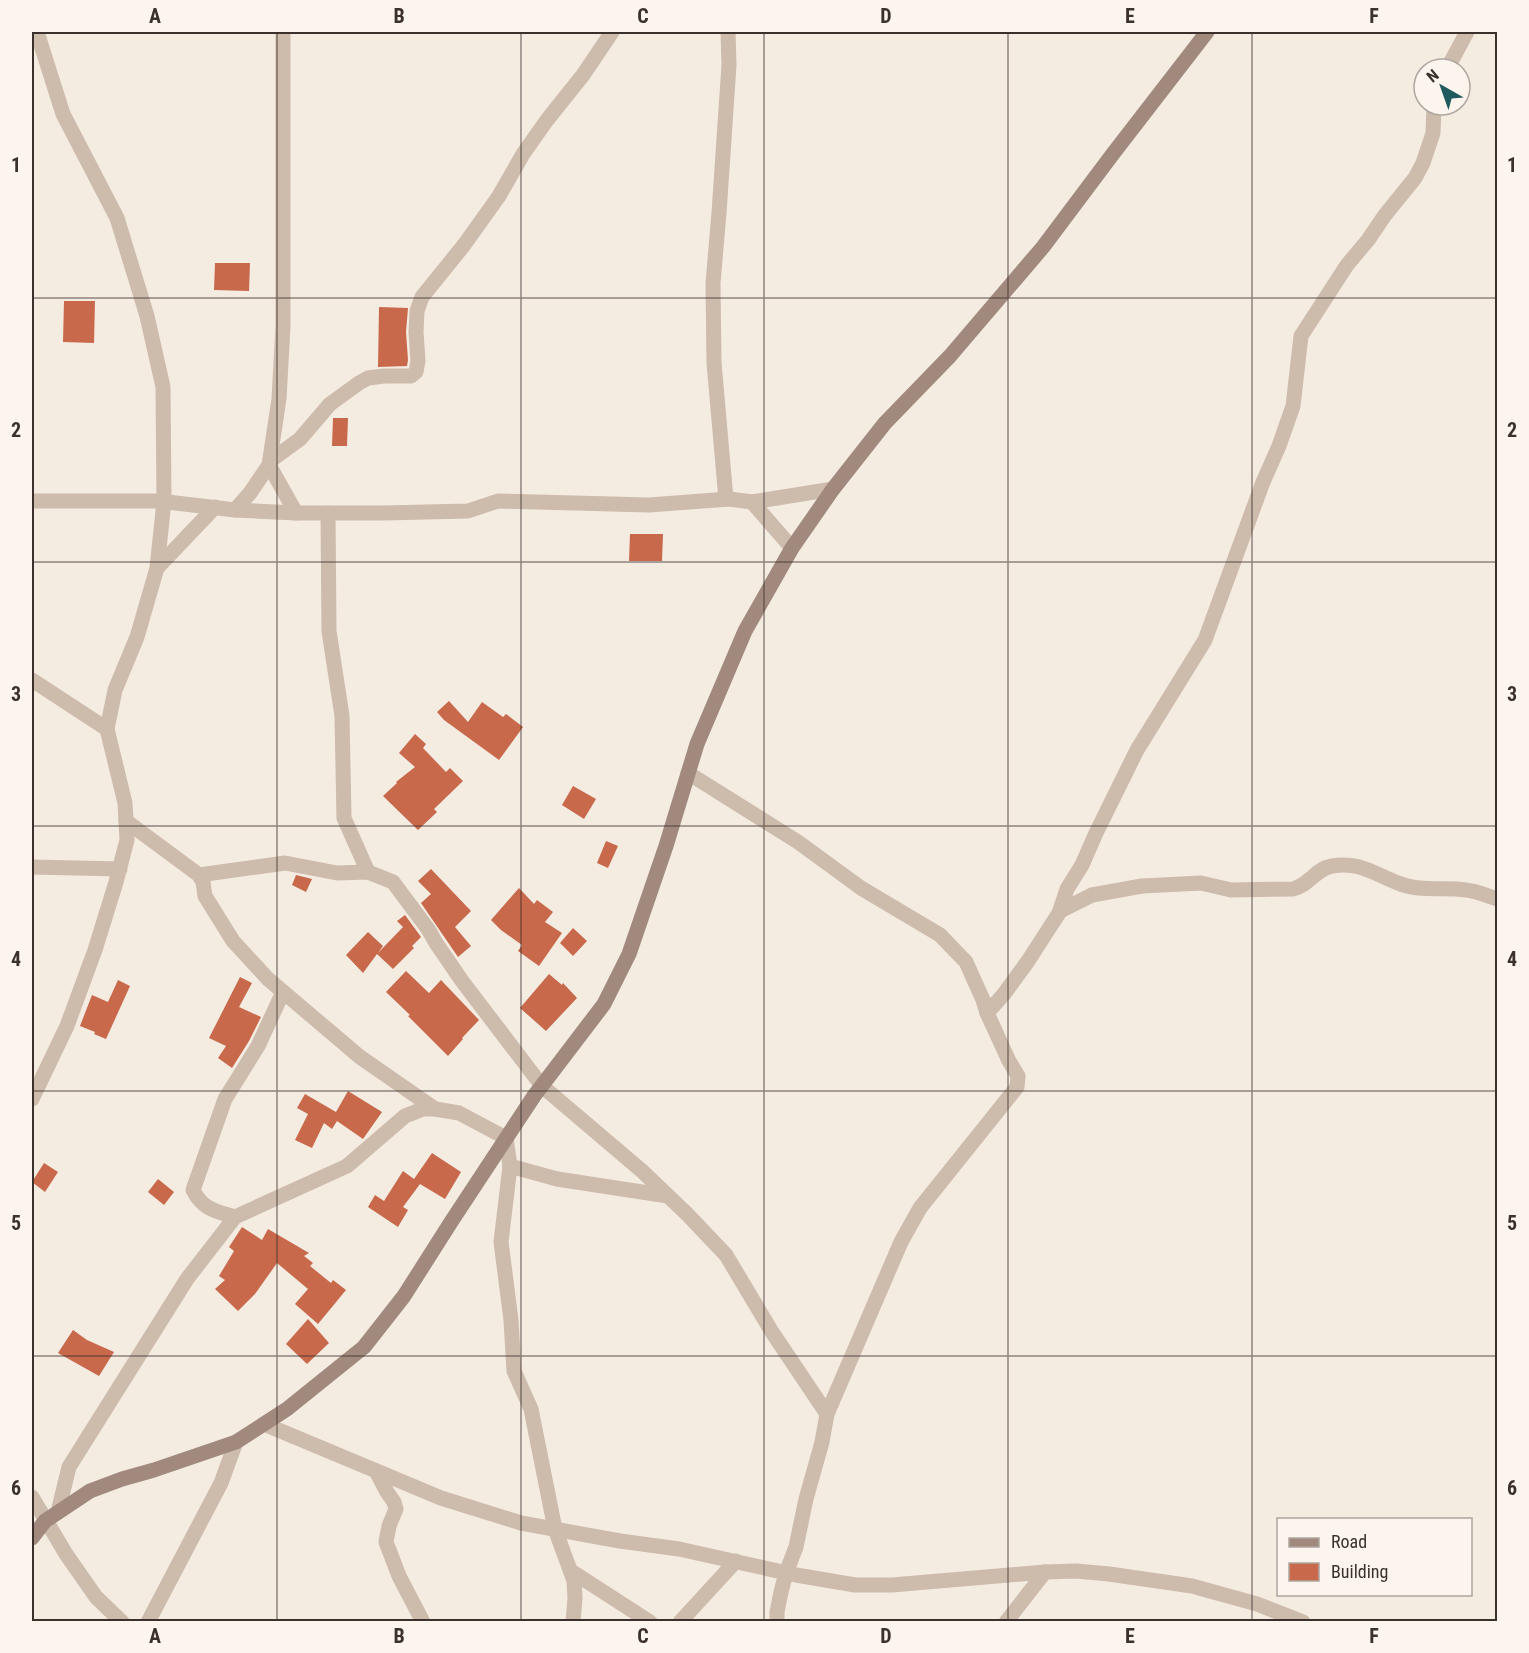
<svg xmlns="http://www.w3.org/2000/svg" width="1529" height="1653" font-family="'Roboto Condensed',sans-serif">
  <style>
    .building { fill: #c8694b }
    .lines { fill: none; stroke-linecap: round; stroke-linejoin: round }
    .street { stroke: #cdbbac; stroke-width: 15 }
    .secondary { stroke: #a18a7d; stroke-width: 15 }
    .grid { fill: none; stroke: #3b302b; stroke-width: 1.5; stroke-opacity: 0.55 }
    .neatline { fill: none; stroke: #3b302b; stroke-width: 2 }
    .grid-label { font-size: 20px; text-anchor: middle; font-weight: bold; fill: #3b302b }
  </style>
  <rect width="100%" height="100%" fill="#f4ebe1"/>
  <g class="building">
    <polygon points="215,263 250,263 249,291 214,290"/>
    <polygon points="64,301 95,301 94,343 63,342"/>
    <polygon points="379,307 408,308 406,332 408,360 407,366 378,367"/>
    <polygon points="333,418 348,418 347,446 332,446"/>
    <polygon points="630,534 663,534 662,561 629,561"/>
    <polygon points="449,701 468,722 482,702 503,717 506,714 523,727 499,760 444,720 437,712"/>
    <polygon points="415,734 426,744 423,748 446,772 450,768 463,781 434,809 437,812 418,830 383,796 397,783 396,782 415,767 399,753"/>
    <polygon points="573,786 596,799 584,819 562,805"/>
    <polygon points="606,841 618,846 608,868 597,863"/>
    <polygon points="431,869 471,911 455,927 471,946 458,957 421,903 431,894 418,881"/>
    <polygon points="296,875 312,879 306,892 292,885"/>
    <polygon points="519,888 534,904 537,900 553,912 545,922 562,933 539,966 518,951 522,945 501,930 491,920"/>
    <polygon points="405,915 421,937 412,946 414,948 393,969 377,954 363,973 346,955 368,932 383,946 378,953 403,927 397,921"/>
    <polygon points="573,928 587,941 573,956 560,943"/>
    <polygon points="406,971 429,993 441,980 479,1020 462,1038 463,1039 448,1056 408,1016 410,1015 386,992"/>
    <polygon points="549,974 562,985 563,983 577,998 546,1031 520,1008"/>
    <polygon points="240,977 252,983 239,1007 261,1017 249,1041 232,1068 218,1058 226,1046 209,1038"/>
    <polygon points="118,980 130,986 106,1039 94,1034 95,1032 80,1026 92,995 108,1002"/>
    <polygon points="348,1091 382,1112 363,1139 337,1121 332,1129 324,1123 312,1148 295,1140 308,1114 297,1108 305,1094 336,1112"/>
    <polygon points="432,1153 461,1172 445,1199 420,1184 403,1207 408,1210 398,1227 368,1207 375,1195 384,1201 403,1171 414,1179"/>
    <polygon points="44,1163 58,1172 45,1192 32,1182"/>
    <polygon points="158,1179 174,1192 164,1205 148,1192"/>
    <polygon points="242,1227 262,1240 268,1229 309,1253 304,1256 313,1263 310,1266 331,1283 333,1280 346,1290 318,1324 295,1304 308,1289 277,1263 255,1294 238,1311 215,1289 225,1280 219,1276 234,1251 229,1247"/>
    <polygon points="308,1319 329,1343 307,1364 286,1344"/>
    <polygon points="73,1330 87,1340 114,1352 99,1376 58,1353"/>
  </g>
  <g class="lines">
    <g class="street">
      <polyline points="1447,69 1467,32"/>
      <polyline points="270,461 300,439 330,404 359,383 368,378 384,376 411,376 416,372 418,361 416,332 417,311 422,297 464,245 499,196 523,154 547,120 583,75 612,32"/>
      <polyline points="269,465 296,513"/>
      <polyline points="726,499 714,363 713,283 719,213 729,65 728,32"/>
      <polyline points="32,501 159,501 235,510 296,513 384,513 468,511 498,501 649,505 729,499 752,502 833,489"/>
      <polyline points="752,502 792,548"/>
      <polyline points="235,510 250,493 269,465 279,399 283,326 283,32"/>
      <polyline points="328,513 329,631 342,716 344,818 368,872"/>
      <polyline points="157,568 215,507"/>
      <polyline points="32,680 107,729"/>
      <polyline points="688,773 798,842 861,888 940,935 966,962 983,1000 987,1013 1009,1061 1018,1076 1017,1087 920,1208 901,1242 827,1414 822,1442 806,1499 796,1547 786,1573 781,1592 777,1612 777,1622"/>
      <polyline points="126,821 199,875 203,882 205,896 233,941 268,979 360,1057 435,1109"/>
      <polyline points="32,867 120,869"/>
      <polyline points="199,875 285,863 337,873 368,872 393,882 428,929 436,943 462,981 542,1086 642,1171 687,1214 726,1255 772,1332 827,1414"/>
      <path d="M 1060,911 L 1092,895 L 1142,886 L 1201,883 L 1231,890 L 1293,889 C 1310,885 1315,869 1332,866 C 1360,861 1374,874 1398,883 C 1419,892 1444,887 1466,890 C 1477,891 1487,896 1498,899"/>
      <polyline points="987,1013 1004,994 1028,961 1059,913 1067,889 1082,865 1096,833 1137,750 1205,640 1263,482 1279,446 1293,406 1301,336 1347,265 1368,240 1385,215 1415,178 1423,163 1433,133 1434,105"/>
      <polyline points="32,1099 67,1026 95,950 116,882 127,840 125,803 107,729 115,690 137,637 157,568 164,501 163,387 147,316 117,218 63,114 37,32"/>
      <polyline points="510,1166 557,1179 668,1196"/>
      <path d="M 235,1217 C 216,1211 203,1210 193,1190 L 225,1099 L 258,1046 L 283,992"/>
      <polyline points="264,1424 441,1498 521,1523 620,1541 679,1549 796,1575 855,1585 892,1585 1045,1572 1076,1571 1109,1574 1192,1586 1257,1604 1303,1622"/>
      <polyline points="376,1471 387,1492 394,1502 396,1509 389,1526 386,1542 399,1576 423,1622"/>
      <polyline points="32,1497 66,1554 96,1597 122,1622"/>
      <polyline points="58,1512 69,1467 187,1279 235,1217 347,1166 405,1116 423,1109 435,1109 459,1113 506,1138 510,1166 501,1242 511,1320 514,1371 531,1409 555,1529 574,1581 575,1598 573,1622"/>
      <polyline points="571,1571 650,1622"/>
      <polyline points="148,1622 221,1483 236,1442"/>
      <polyline points="680,1622 736,1561"/>
      <polyline points="1006,1622 1045,1572"/>
    </g>
    <polyline class="secondary" points="32,1538 45,1521 90,1491 122,1479 154,1470 236,1442 287,1409 364,1347 404,1296 451,1222 534,1096 604,1004 629,954 666,846 697,744 745,631 792,548 833,489 885,423 950,356 1043,247 1112,155 1207,32"/>
  </g>
  <path class="grid" d="M 277,32 L 277,1622M 521,32 L 521,1622M 764,32 L 764,1622M 1008,32 L 1008,1622M 1252,32 L 1252,1622M 32,298 L 1498,298M 32,562 L 1498,562M 32,826 L 1498,826M 32,1091 L 1498,1091M 32,1356 L 1498,1356"/>
  <rect width="1529" height="1653" fill="none" stroke="#fbf5ee" stroke-width="66"/>
  <rect x="1277" y="1518" width="195" height="78" fill="#fbf5ee" stroke="#aea6a0" stroke-width="1.5"/>
  <rect x="1289" y="1538" width="30" height="9" fill="#a18a7d" stroke="#aea6a0" stroke-width="1.5"/>
  <text x="1331" y="1548" font-size="18" fill="#3b302b">Road</text>
  <rect x="1289" y="1563" width="30" height="18" fill="#c8694b" stroke="#aea6a0" stroke-width="1.5"/>
  <text x="1331" y="1578" font-size="18" fill="#3b302b">Building</text>
  <g transform="translate(1442 87) rotate(320)"><circle r="28" fill="#fbf5ee" stroke="#aea6a0" stroke-width="1.5"/>
  <path d="M0-4.5L10 22L0 15L-10 22Z" fill="#1f5a5e"/>
  <text y="-9" font-size="16" font-weight="bold" text-anchor="middle" fill="#3b302b">N</text>
  </g>
  <rect x="33" y="33" width="1463" height="1587" class="neatline"/>
  <g class="grid-label">
    <text x="155" y="23">A</text>
    <text x="399" y="23">B</text>
    <text x="643" y="23">C</text>
    <text x="886" y="23">D</text>
    <text x="1130" y="23">E</text>
    <text x="1374" y="23">F</text>
    <text x="16" y="172">1</text>
    <text x="1512" y="172">1</text>
    <text x="16" y="437">2</text>
    <text x="1512" y="437">2</text>
    <text x="16" y="701">3</text>
    <text x="1512" y="701">3</text>
    <text x="16" y="966">4</text>
    <text x="1512" y="966">4</text>
    <text x="16" y="1230">5</text>
    <text x="1512" y="1230">5</text>
    <text x="16" y="1495">6</text>
    <text x="1512" y="1495">6</text>
    <text x="155" y="1643">A</text>
    <text x="399" y="1643">B</text>
    <text x="643" y="1643">C</text>
    <text x="886" y="1643">D</text>
    <text x="1130" y="1643">E</text>
    <text x="1374" y="1643">F</text>
  </g>
</svg>
